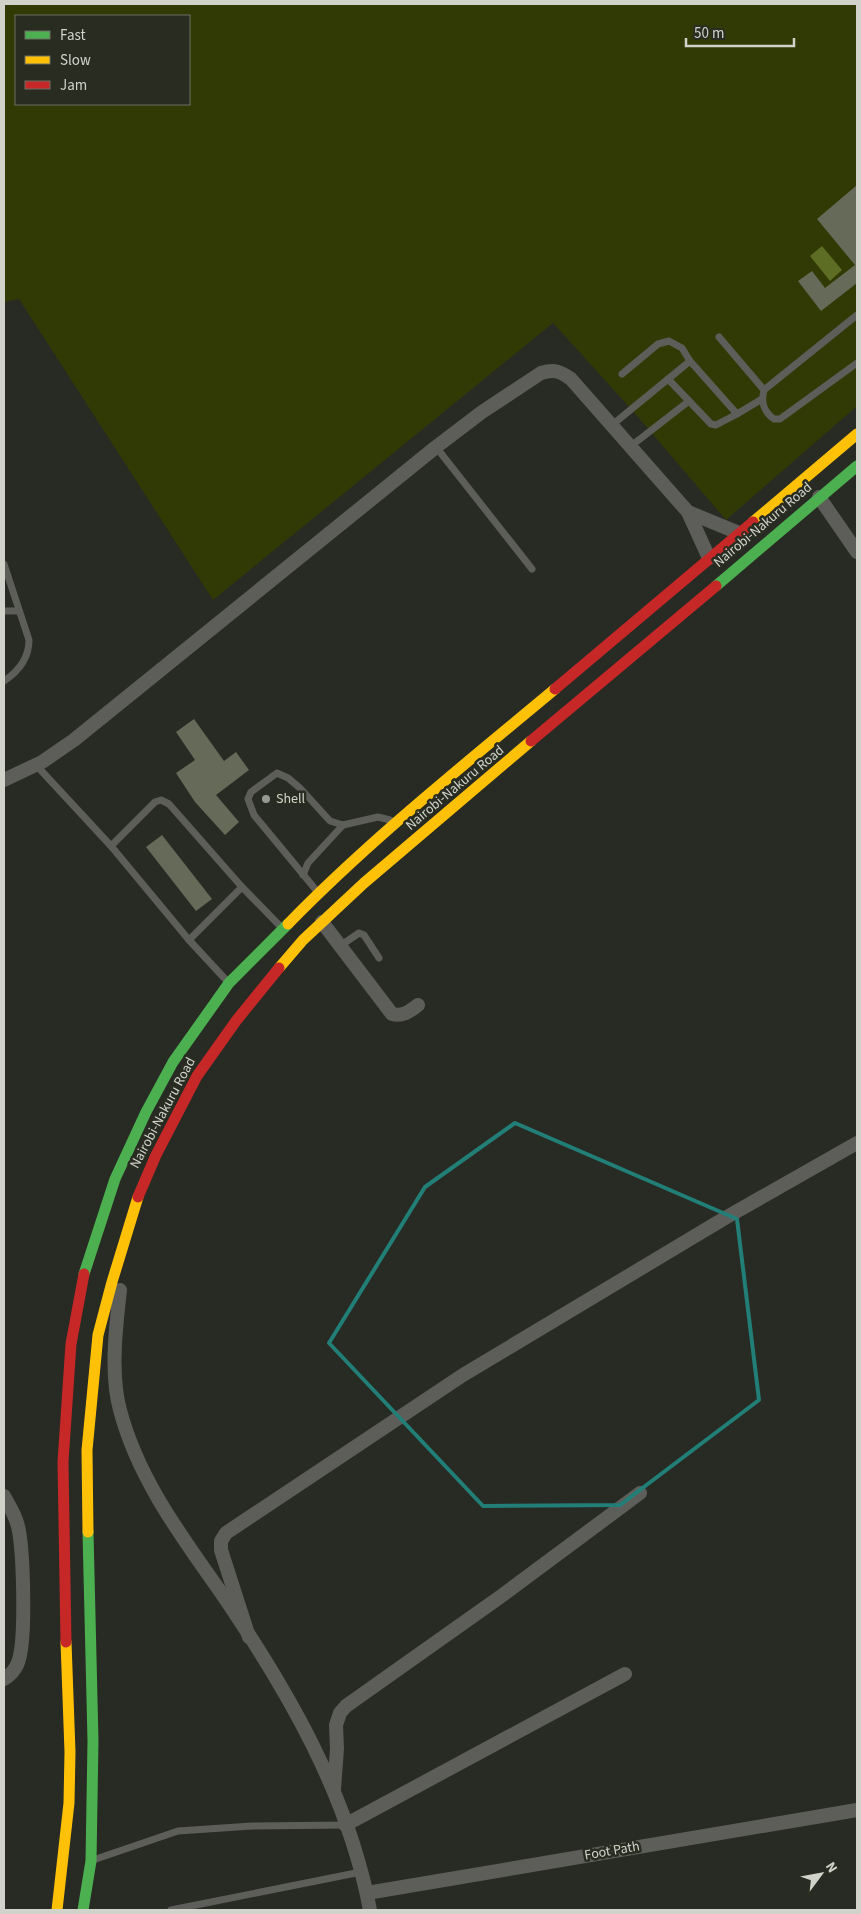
<svg xmlns="http://www.w3.org/2000/svg" width="861" height="1914" font-family="'Source Sans 3',sans-serif">
  <style>
    .green { fill: #313a05; fill-rule: evenodd }
    .water { fill: #5d6d23 }
    .building { fill: #666a58 }
    .lines { fill: none; stroke-linecap: round; stroke-linejoin: round }
    .lane { stroke: #5d5e5a; stroke-width: 7 }
    .street { stroke: #5d5e5a; stroke-width: 14 }
    .fast { stroke: #4caf50; stroke-width: 11 }
    .slow { stroke: #ffc107; stroke-width: 11 }
    .jam { stroke: #c62828; stroke-width: 11 }
    .marked { fill: none; stroke: #227f77; stroke-width: 4; stroke-linejoin: round }
    .poi-dot { fill: #969891; stroke: #292d21; stroke-width: 2 }
    .labels { text-anchor: middle; dominant-baseline: central; stroke-width: 5; stroke-linejoin: round; paint-order: stroke }
    .street-label { font-size: 14px; fill: #d1d3cb; stroke: #292d21 }
    .poi-label { font-size: 14px; fill: #d1d3cb; stroke: #292d21; text-anchor: start }
  </style>
  <rect width="100%" height="100%" fill="#282a24"/>
  <path class="green" d="M 4,4 L 857,4 L 857,406 L 726,520 L 632,410 L 553,323 L 213,600 L 19,299 L 4,302 ZM 16,16 L 189,16 L 189,104 L 16,104 Z"/>
  <polygon class="water" points="822,246 842,270 830,281 810,256"/>
  <g class="building">
    <polygon points="857,185 857,283 821,311 798,281 812,271 825,288 855,265 817,219"/>
    <polygon points="194,719 224,761 236,752 249,770 216,795 239,822 225,835 195,802 176,773 195,760 176,732"/>
    <polygon points="162,835 212,899 196,911 146,847"/>
  </g>
  <g class="lines">
    <g class="lane">
      <path d="M 857,315 L 764,390 C 761,402 763,411 774,419 L 780,419 L 857,363"/>
      <polyline points="719,337 764,390"/>
      <polyline points="622,374 658,344 669,341 682,348 690,361 737,414 762,399"/>
      <polyline points="668,379 711,424 716,425 737,414"/>
      <polyline points="612,425 690,361"/>
      <polyline points="631,446 689,401"/>
      <polyline points="436,447 532,569"/>
      <path d="M 4,564 L 29,640 C 29,658 19,671 4,681"/>
      <polyline points="4,611 19,611"/>
      <polyline points="36,765 111,846 189,940"/>
      <polyline points="111,846 155,802 161,800 169,804 242,887"/>
      <polyline points="303,875 308,863 343,825"/>
      <polyline points="316,890 254,815 248,799 251,792 277,773 288,778 300,788 330,821 343,825 378,817 390,820"/>
      <polyline points="340,946 359,933 364,935 379,958"/>
      <polyline points="227,981 189,940 242,887 280,926"/>
      <polyline points="96,1859 178,1831 252,1826 345,1825"/>
      <polyline points="171,1910 361,1872"/>
    </g>
    <g class="street">
      <polyline points="819,497 857,552"/>
      <polyline points="688,512 739,533"/>
      <path d="M 4,780 L 42,762 L 74,740 L 436,447 L 482,412 L 541,373 C 554,369 560,371 571,379 L 688,512 L 709,558"/>
      <path d="M 322,922 L 392,1014 C 403,1017 410,1011 418,1005"/>
      <path d="M 120,1290 C 116,1326 110,1374 120,1410 C 138,1479 182,1537 222,1594 C 288,1691 348,1794 370,1910"/>
      <path d="M 4,1496 C 10,1507 17,1518 19,1531 C 23,1554 27,1646 17,1665 C 14,1671 9,1676 4,1679"/>
      <polyline points="249,1637 221,1550 221,1541 226,1533 463,1375 725,1218 857,1143"/>
      <polyline points="334,1789 337,1749 336,1725 340,1713 346,1706 500,1597 640,1493"/>
      <polyline points="345,1825 625,1674"/>
      <polyline points="367,1893 857,1810"/>
    </g>
    <g class="fast">
      <polyline points="716,586 857,466"/>
      <polyline points="84,1274 115,1179 146,1112 173,1062 229,983 288,924"/>
      <polyline points="83,1910 91,1861 93,1741 88,1532"/>
    </g>
    <g class="slow">
      <polyline points="753,522 857,434"/>
      <path d="M 288,924 C 371,839 464,765 555,689"/>
      <polyline points="279,968 303,940 364,883 531,741"/>
      <polyline points="88,1532 87,1450 98,1335 112,1282 138,1197"/>
      <polyline points="57,1910 69,1803 70,1752 66,1642"/>
    </g>
    <g class="jam">
      <polyline points="555,689 753,522"/>
      <polyline points="531,741 716,586"/>
      <polyline points="138,1197 156,1155 197,1076 236,1021 279,968"/>
      <polyline points="66,1642 63,1462 71,1344 84,1274"/>
    </g>
  </g>
  <path class="marked" d="M 515,1123 L 737,1219 L 759,1400 L 620,1505 L 483,1506 L 329,1343 L 425,1187 Z"/>
  <circle class="poi-dot" cx="266" cy="799" r="5"/>
  <g class="labels">
    <g class="street-label">
      <text transform="translate(763 525) rotate(-40)">Nairobi-Nakuru Road</text>
      <text transform="translate(455 788) rotate(-40)">Nairobi-Nakuru Road</text>
      <text transform="translate(163 1113) rotate(-62)">Nairobi-Nakuru Road</text>
      <text transform="translate(612 1851) rotate(-10)">Foot Path</text>
    </g>
    <g class="poi-label">
      <text x="276" y="799">Shell</text>
    </g>
  </g>
  <rect width="861" height="1914" fill="none" stroke="#d1d3cb" stroke-width="10"/>
  <rect x="15" y="15" width="175" height="90" fill="#292d21" stroke="#6c6f65"/>
  <rect x="25" y="31" width="25" height="8" fill="#4caf50" stroke="#6c6f65"/>
  <text x="60" y="40" font-size="15" fill="#d1d3cb">Fast</text>
  <rect x="25" y="56" width="25" height="8" fill="#ffc107" stroke="#6c6f65"/>
  <text x="60" y="65" font-size="15" fill="#d1d3cb">Slow</text>
  <rect x="25" y="81" width="25" height="8" fill="#c62828" stroke="#6c6f65"/>
  <text x="60" y="90" font-size="15" fill="#d1d3cb">Jam</text>
  <g transform="translate(821 1874) rotate(58)" stroke="#292d21" stroke-width="4" paint-order="stroke">
  <path d="M0-4L9 19L0 12L-9 19Z" fill="#d1d3cb"/>
  <text y="-8" font-size="14" font-weight="bold" text-anchor="middle" fill="#d1d3cb">N</text>
  </g>
  <path d="M686 38v8h108v-8" fill="none" stroke="#d1d3cb" stroke-width="2.5"/>
  <text x="694" y="38" font-size="15" fill="#d1d3cb" stroke="#292d21" stroke-width="4" paint-order="stroke">50 m</text>
</svg>
